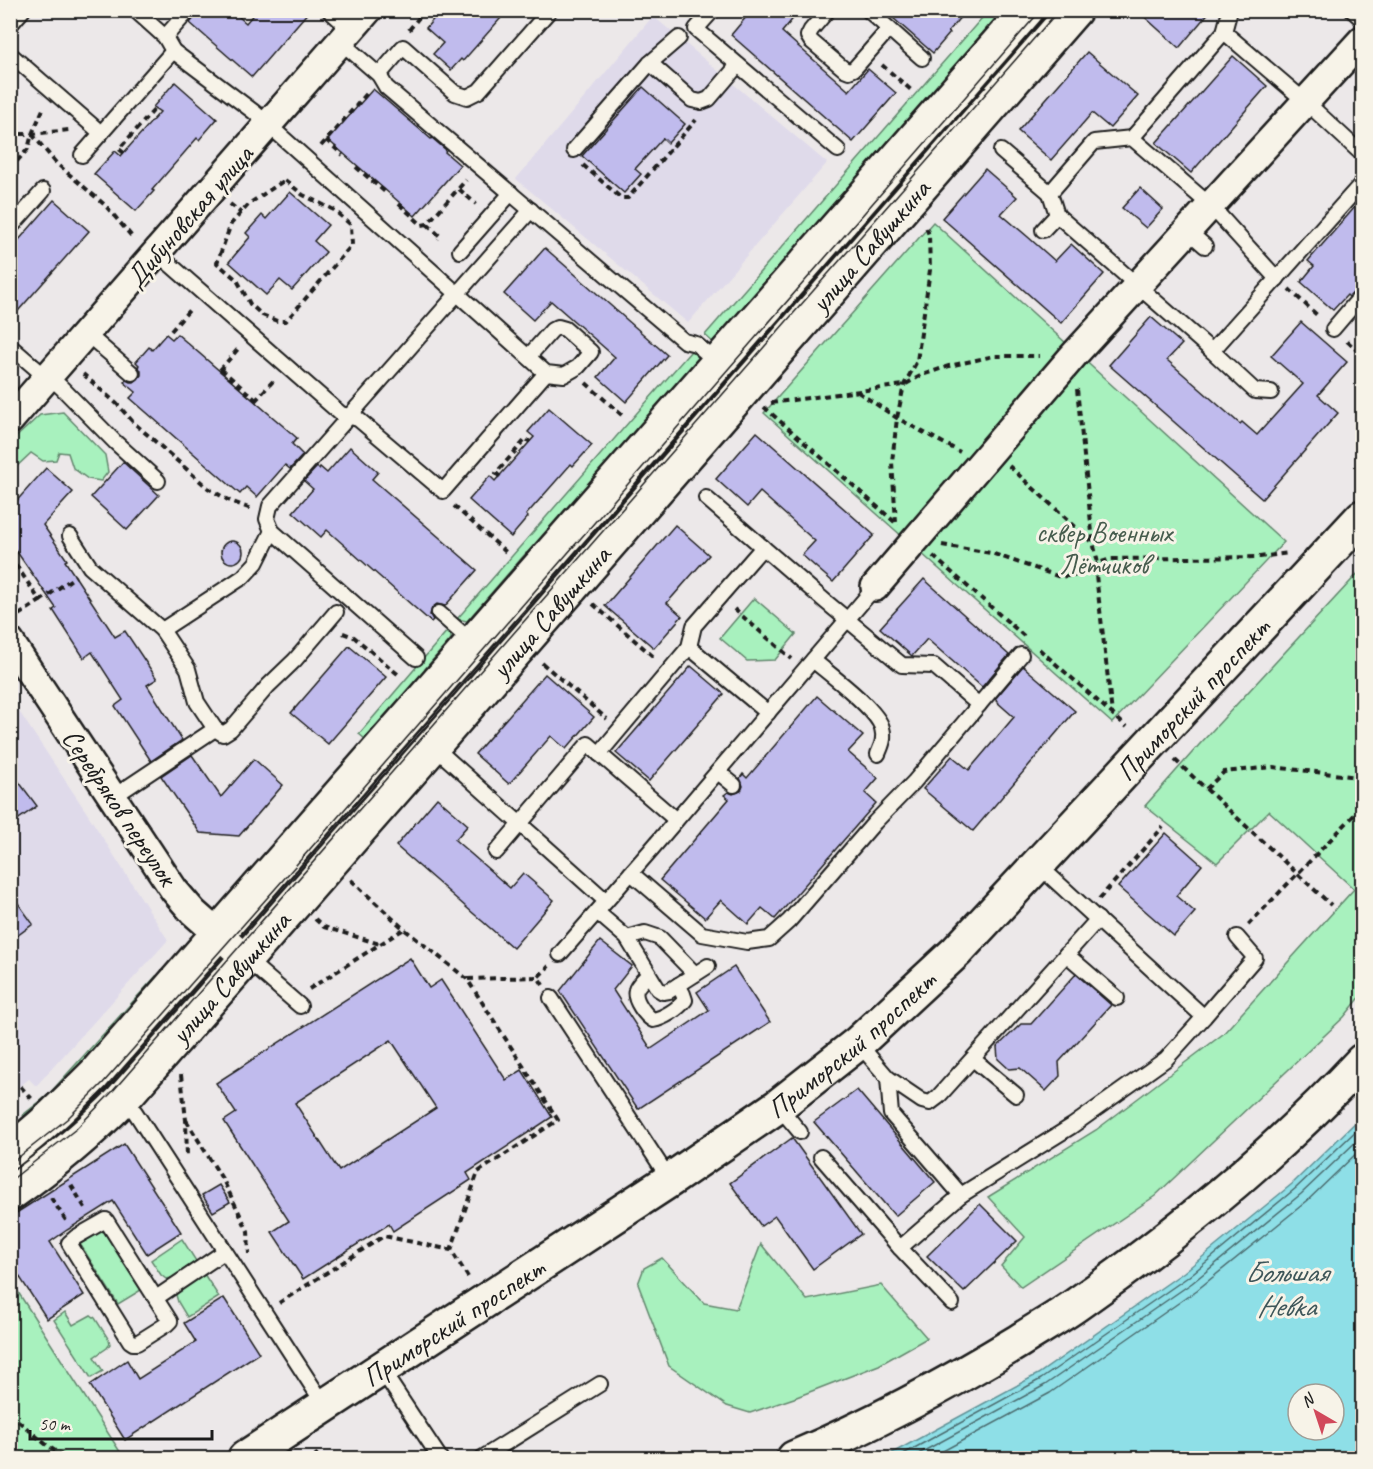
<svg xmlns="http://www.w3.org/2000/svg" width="1373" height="1469" font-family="Caveat,sans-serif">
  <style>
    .built { fill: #dfdaea }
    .green { fill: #a8f1be; stroke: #62866d; stroke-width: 1.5 }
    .water { fill: #8edfe7; stroke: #609196; stroke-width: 1.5; fill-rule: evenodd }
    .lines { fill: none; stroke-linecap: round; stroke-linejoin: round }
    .shore { stroke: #4a6a6d; stroke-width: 1.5 }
    .building { fill: #c0bbed; stroke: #1c1c1c; stroke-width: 1.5; fill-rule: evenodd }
    .service-casing { stroke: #1c1c1c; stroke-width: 18 }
    .minor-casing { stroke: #1c1c1c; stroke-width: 32 }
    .secondary-casing { stroke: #1c1c1c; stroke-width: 38 }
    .primary-casing { stroke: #1c1c1c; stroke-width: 38 }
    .path { stroke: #1c1c1c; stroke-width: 4; stroke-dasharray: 6 4.5; stroke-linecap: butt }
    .service { stroke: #f7f3e8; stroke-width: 14 }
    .minor { stroke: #f7f3e8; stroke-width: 27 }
    .secondary { stroke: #f7f3e8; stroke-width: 33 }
    .primary { stroke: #f7f3e8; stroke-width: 33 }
    .tram { stroke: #1c1c1c; stroke-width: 1.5 }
    .labels { text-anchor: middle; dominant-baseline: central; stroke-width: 6; stroke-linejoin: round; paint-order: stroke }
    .street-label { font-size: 28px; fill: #1c1c1c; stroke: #f7f3e8 }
    .park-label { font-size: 28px; fill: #465c4d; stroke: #f7f3e8 }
    .water-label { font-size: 30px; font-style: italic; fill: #3e5659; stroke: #f7f3e8 }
  </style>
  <rect width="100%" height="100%" fill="#ece8e9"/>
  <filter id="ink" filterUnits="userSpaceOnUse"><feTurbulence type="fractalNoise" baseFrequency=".0167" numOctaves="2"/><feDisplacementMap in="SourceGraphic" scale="12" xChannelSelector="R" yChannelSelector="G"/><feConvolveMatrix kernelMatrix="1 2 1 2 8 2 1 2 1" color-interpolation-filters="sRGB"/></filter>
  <g filter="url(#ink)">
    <g class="built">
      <polygon points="653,16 827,163 688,323 516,179"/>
      <polygon points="10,698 85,810 168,940 36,1086 29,1079 11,1093"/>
    </g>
    <g class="green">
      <polygon points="988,11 1012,11 718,347 705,335"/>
      <polygon points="933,222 1066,343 904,538 764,413"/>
      <polygon points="691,351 705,363 536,555 526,553 467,621 457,619"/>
      <polygon points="1080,356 1284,542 1112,723 920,552"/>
      <polygon points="63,412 105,455 108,472 101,481 88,479 73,468 68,453 59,452 56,460 43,461 31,453 14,469 11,475 11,442 40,415"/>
      <polygon points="1362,569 1362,995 1344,1017 1155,1196 1021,1287 1001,1266 1025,1237 988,1197 1096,1130 1223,1034 1354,889 1269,811 1217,863 1145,806 1199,745"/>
      <polygon points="754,598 796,634 775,660 747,661 720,638"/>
      <polygon points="448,630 451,634 451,639 425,669 429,678 371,744 359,734"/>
      <polygon points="156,976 163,983 30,1125 23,1115 48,1095"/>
      <polygon points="103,1230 141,1290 118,1304 80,1244"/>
      <polygon points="182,1239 196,1261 172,1278 166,1279 161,1275 151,1260"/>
      <polygon points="761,1244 807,1300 881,1285 927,1338 879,1365 794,1398 750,1413 727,1406 669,1366 638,1284 644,1268 662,1258 704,1303 736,1309"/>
      <polygon points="204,1274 219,1297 187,1317 178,1302 176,1295 180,1290"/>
      <polygon points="11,1281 124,1458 11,1458"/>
      <polygon points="65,1312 73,1325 91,1315 95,1318 109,1340 110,1344 107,1348 94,1357 103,1371 91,1378 54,1320"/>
    </g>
    <path class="water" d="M 1362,1116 L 1362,1458 L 883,1458 L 1038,1374 L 1184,1272 L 1292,1184 ZM 1298,1394 L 1334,1394 L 1334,1430 L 1298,1430 Z"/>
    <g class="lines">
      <g class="shore">
        <polyline points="896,1458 1041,1379 1188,1277 1296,1188 1362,1125"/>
        <polyline points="911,1458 1045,1385 1192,1283 1301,1194 1362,1136"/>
        <polyline points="930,1458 1050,1393 1197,1290 1307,1201 1362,1148"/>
      </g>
    </g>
    <g class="building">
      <polygon points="201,10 231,10 246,23 257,10 310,10 252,77 190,23"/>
      <polygon points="441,10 508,10 463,61 461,59 451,70 433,54 443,43 426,28"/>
      <polygon points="752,10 800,10 782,32 849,91 868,69 896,93 853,142 731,35"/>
      <polygon points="884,10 966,10 948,32 950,33 933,53"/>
      <polygon points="1137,10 1211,10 1179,48"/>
      <polygon points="1087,52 1138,96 1110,128 1092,113 1051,160 1018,131"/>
      <polygon points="1233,56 1267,86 1191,173 1156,143"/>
      <polygon points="175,82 217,119 199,140 197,138 152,190 154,191 136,211 94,174 115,151 121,156 160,112 153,107"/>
      <polygon points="643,87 685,124 668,143 663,138 635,169 641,174 624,193 582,156"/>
      <polygon points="373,89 431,139 432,138 446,150 445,152 460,165 415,216 328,140"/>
      <polygon points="985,169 1017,197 1001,214 1028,237 1055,261 1071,244 1104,274 1061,323 942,218"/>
      <polygon points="1140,188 1163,209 1146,228 1122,208"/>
      <polygon points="290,192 328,225 314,241 326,252 292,290 280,280 266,295 229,262 250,237 246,233 262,215 266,219"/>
      <polygon points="1362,199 1362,284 1349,297 1347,295 1333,310 1301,282 1314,266 1308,261"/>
      <polygon points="54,200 89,231 10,320 10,250"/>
      <polygon points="545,248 667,355 626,402 598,377 615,357 551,301 533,320 504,294"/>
      <polygon points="1151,317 1182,344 1167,360 1240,424 1242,422 1257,435 1303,384 1271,356 1301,322 1347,362 1318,395 1338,413 1262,499 1109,365"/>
      <polygon points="166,334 172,339 177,334 297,438 292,444 303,455 290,469 285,465 257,497 246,487 240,494 130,398 136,392 124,382 126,380 130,382 134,382 138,379 141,375 141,371 138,366 139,365 136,362 149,347 152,350"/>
      <polygon points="549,408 592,445 573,466 571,464 526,515 528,517 511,537 469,500 490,476 495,481 534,437 528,432"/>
      <polygon points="757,432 874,535 833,582 802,555 815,541 787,516 760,492 747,507 716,479"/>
      <polygon points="350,447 378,472 372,479 477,570 445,606 437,604 432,608 430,615 433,620 431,622 327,530 321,537 293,512 313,489 304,481 317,467 319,469 320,467 327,473"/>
      <polygon points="123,462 159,495 127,530 91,497"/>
      <polygon points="46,468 73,492 43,525 67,560 65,561 115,637 125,631 157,679 147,685 182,740 151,761 115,706 123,700 92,652 84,658 53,610 56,608 10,542 12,506"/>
      <polygon points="675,525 709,555 667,603 682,616 654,648 605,606"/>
      <circle cx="232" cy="552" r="11"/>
      <polygon points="924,579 1009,655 982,687 927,639 912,656 880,628"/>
      <polygon points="349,646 386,677 328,744 291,713"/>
      <polygon points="691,666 724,694 649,781 616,753"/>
      <polygon points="1023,666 1075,711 973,831 923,789 952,756 969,770 1014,717 997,702 998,702 995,699"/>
      <polygon points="545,674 594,717 566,749 551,736 509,784 475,754"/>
      <polygon points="817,696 863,736 848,752 878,778 865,793 876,803 775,919 762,908 748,924 721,900 705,918 660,880 729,799 724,795 728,792 733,794 741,791 743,786 740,778 743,774 747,778"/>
      <polygon points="192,755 221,797 254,759 283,785 239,836 200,833 161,776"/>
      <polygon points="10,770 37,806 10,825"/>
      <polygon points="437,798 468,825 455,840 510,888 523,873 554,900 513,948 396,846"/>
      <polygon points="1166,833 1202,865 1176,896 1195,912 1174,936 1118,887"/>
      <polygon points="10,892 33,924 10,941"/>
      <polygon points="600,941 632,966 613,990 651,1049 709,1010 697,992 734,967 770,1022 638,1109 560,991"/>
      <path d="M 410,958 L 429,988 L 441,980 L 506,1080 L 522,1070 L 552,1117 L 467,1173 L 471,1180 L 393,1231 L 389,1224 L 303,1279 L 272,1232 L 289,1221 L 224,1121 L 236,1113 L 216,1083 ZM 391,1040 L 436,1108 L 339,1171 L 295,1103 Z"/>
      <polygon points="1076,974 1111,1005 1059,1062 1060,1076 1046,1091 1020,1068 1009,1069 998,1059 997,1047 1021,1024 1031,1024"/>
      <polygon points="857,1090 935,1182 895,1216 814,1122"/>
      <polygon points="792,1138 861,1234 813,1269 775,1216 761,1226 730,1183"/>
      <polygon points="124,1144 181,1232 147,1254 113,1201 67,1230 50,1242 84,1295 47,1319 10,1262 10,1217"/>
      <polygon points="219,1185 230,1202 213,1212 202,1195"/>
      <polygon points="980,1204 1017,1241 964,1292 927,1256"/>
      <polygon points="224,1298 259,1353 125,1440 90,1385 127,1360 138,1379 196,1342 184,1323"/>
    </g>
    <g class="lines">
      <g class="service-casing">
        <g id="service">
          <polyline points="135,10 165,37 173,51 254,112 546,373 564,375 578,367 591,352 565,329 558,327 552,330 528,357"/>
          <polyline points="329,10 351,30"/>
          <polyline points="713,10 696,29 838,150"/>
          <polyline points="828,10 811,30 808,36 811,41 844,69 849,71 854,69 889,29"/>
          <polyline points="868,10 922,58"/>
          <polyline points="1352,10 1362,19"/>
          <polyline points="10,25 23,10"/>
          <polyline points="1224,32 1306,102 1362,154"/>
          <polyline points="165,37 189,10"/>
          <polyline points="341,42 379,75 386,87 684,341 696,344 718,363"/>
          <polyline points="10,54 101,133"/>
          <polyline points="650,63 692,100 701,102 709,99 738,65"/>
          <polyline points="379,75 403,47 455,93 467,97 479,91 550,10"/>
          <polyline points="1132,138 1211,206 1277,279"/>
          <polyline points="574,150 650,63 679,38"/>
          <polyline points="1001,151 1050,193"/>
          <polyline points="82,155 173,51"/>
          <polyline points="1057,215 1050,193 1094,142 1132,138 1224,32 1230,10"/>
          <polyline points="10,228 43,191"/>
          <polyline points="1043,230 1057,215 1212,351 1255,391 1271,392"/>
          <polyline points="1188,231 1205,246"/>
          <polyline points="460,251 511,193"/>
          <polyline points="157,253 341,414 358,419 443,491 546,373"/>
          <polyline points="1333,329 1362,295"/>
          <polyline points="87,334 132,373"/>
          <polyline points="10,346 47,378"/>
          <polyline points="1212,351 1362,183"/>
          <polyline points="49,376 62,388 115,442 158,481"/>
          <polyline points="706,498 826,602 902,665 934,666 979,705"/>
          <polyline points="70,536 90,567 162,630 188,669 197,702 215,729 223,734 231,729 268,686 295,660 336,612"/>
          <polyline points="439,613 473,643"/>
          <polyline points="162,630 243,577 256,563 272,531"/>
          <polyline points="689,647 768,713"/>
          <polyline points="416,658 272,531 267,519 270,506 531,210"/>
          <path d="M 813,660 C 829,674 877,709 882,728 C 885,738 882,745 878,754"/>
          <polyline points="433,746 606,901"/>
          <polyline points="599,754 689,647 694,626 763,547"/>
          <polyline points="718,772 734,785"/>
          <polyline points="113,797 215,729"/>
          <polyline points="496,852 588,744 676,820"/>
          <polyline points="1037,864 1204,1017 1255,958 1237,937"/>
          <polyline points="631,873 702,934 747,942 769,939 789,921 875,822 914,782 1021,655"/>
          <polyline points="597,912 627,938 658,989 663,992 669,991 708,966"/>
          <polyline points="627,938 645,933 660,938 695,974"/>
          <polyline points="560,954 650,851 875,587"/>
          <polyline points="1066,954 1117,998"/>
          <polyline points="245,958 300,1006"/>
          <path d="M 648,974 C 645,979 637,985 636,990 C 633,1000 646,1016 653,1020 C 664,1018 678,1009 685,1000 L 683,994 L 678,985"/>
          <polyline points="551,998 670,1180"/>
          <polyline points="858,1043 888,1078 922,1101 930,1103 938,1097 1098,919"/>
          <polyline points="973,1059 1016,1095"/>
          <polyline points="122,1100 135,1112 325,1406"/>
          <polyline points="778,1106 800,1132"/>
          <polyline points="821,1157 900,1248 961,1195 891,1114 888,1078"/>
          <polyline points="961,1195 1072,1126 1166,1059 1204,1017"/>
          <polygon points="106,1220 170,1321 167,1324 137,1343 133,1343 130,1341 69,1243 76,1237"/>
          <polyline points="900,1248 952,1303"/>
          <polyline points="156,1298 224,1252"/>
          <polyline points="381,1369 440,1458"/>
          <polyline points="482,1458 600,1384"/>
        </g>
      </g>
      <g class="minor-casing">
        <g id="minor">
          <polyline points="10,420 368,10"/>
          <polyline points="875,587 1073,356 1362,40"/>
          <polyline points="10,642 174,890 193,912 245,958"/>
        </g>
      </g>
      <g class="secondary-casing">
        <g id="secondary">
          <path d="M 10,1151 C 41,1128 67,1102 94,1075 L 1027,10"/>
          <path id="s1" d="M 10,1194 C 50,1166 88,1135 122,1100 L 433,746 L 1075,10"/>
        </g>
      </g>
      <g class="primary-casing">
        <g id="primary">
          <path id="s2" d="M 245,1458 L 670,1180 L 778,1106 L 858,1043 L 957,951 L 1362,517"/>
          <path d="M 794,1458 C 871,1425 947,1385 1019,1341 C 1039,1328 1061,1316 1080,1302 C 1181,1231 1278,1151 1362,1061"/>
        </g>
      </g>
      <g class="path">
        <polyline points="409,30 425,10"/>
        <polyline points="882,65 911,90"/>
        <polyline points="10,134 32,134 69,130"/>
        <polyline points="32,134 56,163 105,205 134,239"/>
        <polyline points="326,140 343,155"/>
        <polyline points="321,146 369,91"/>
        <polyline points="124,153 119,149 153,111 157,115"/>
        <polyline points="583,165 621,198 628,198 696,120"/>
        <polyline points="356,167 385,192"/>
        <polyline points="10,169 28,149 32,134 44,107"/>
        <polygon points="285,180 303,195 334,210 351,225 352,245 286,321 277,321 262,315 250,304 237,280 217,263 231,224 250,203"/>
        <polyline points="459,189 476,204"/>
        <polyline points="230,204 241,213"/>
        <polyline points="399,204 422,225 427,224 466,180"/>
        <polyline points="427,224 440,236 438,239"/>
        <polyline points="1289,289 1319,317"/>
        <polyline points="171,331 191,308"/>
        <polyline points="1347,341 1362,355"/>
        <polyline points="221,369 256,400"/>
        <polyline points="220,370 238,349"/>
        <polyline points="83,374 117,404 133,422 208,488 228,500 251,509"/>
        <polyline points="586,383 625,418"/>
        <polyline points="1077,389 1093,542 1098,563 1096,575 1112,714"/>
        <polyline points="858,392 897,418 960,452"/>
        <polyline points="255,401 274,380"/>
        <polyline points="771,403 904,385 922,375 949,366 994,356 1039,356"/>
        <polyline points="764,407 898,525"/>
        <polyline points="1009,466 1092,542"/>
        <polyline points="500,477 496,473 526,439 530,442"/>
        <polyline points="454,506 507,553"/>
        <polyline points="896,522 892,462 897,418 904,385 917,361 930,270 929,235 925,224"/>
        <polyline points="942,545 991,553 1060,577 1076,575 1089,570 1098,563 1111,559 1260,557 1289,553"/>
        <polyline points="10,556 40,601 17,616"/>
        <polyline points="933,556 1024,636"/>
        <polyline points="40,601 76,576"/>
        <polyline points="593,604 655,658"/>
        <polyline points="734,609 792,659"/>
        <polyline points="343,633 354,637 400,676"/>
        <polyline points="1039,649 1127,727"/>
        <polyline points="542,663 607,719"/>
        <polyline points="1175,760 1331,905"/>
        <polyline points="1206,789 1224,772 1273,767 1358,777 1362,776"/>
        <polyline points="351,880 404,929 467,979 558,1120 478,1172 451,1250 468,1277"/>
        <polyline points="1099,899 1163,827"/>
        <polyline points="315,919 324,927 380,944"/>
        <polyline points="1248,925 1362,807"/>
        <polyline points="468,979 538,977"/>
        <polyline points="543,985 538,977 549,966"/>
        <polyline points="309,989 404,929"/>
        <polyline points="181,1075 186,1120 187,1157"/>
        <polyline points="10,1087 20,1086 32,1099"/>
        <polyline points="186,1120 224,1182 248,1231 249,1254"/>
        <polyline points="71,1185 87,1211"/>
        <polyline points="51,1198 67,1222"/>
        <polyline points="279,1303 384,1236 451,1250"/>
        <polyline points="10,1414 49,1447 67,1458"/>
        <polyline points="315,1453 319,1458"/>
      </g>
      <use href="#service" class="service"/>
      <use href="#minor" class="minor"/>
      <use href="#secondary" class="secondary"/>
      <use href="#primary" class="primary"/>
      <g class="tram">
        <polyline points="10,1164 67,1119 103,1083 283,880 1041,10"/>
        <polyline points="10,1181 76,1129 112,1092 1059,10"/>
      </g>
    </g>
  </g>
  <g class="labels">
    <g class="street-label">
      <text transform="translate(189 216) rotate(-49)">Дибуновская улица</text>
      <text stroke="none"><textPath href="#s1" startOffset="1282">улица Савушкина</textPath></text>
      <text stroke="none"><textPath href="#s1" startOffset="796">улица Савушкина</textPath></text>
      <text stroke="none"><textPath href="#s2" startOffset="1221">Приморский проспект</textPath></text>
      <text transform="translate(120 807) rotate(56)">Серебряков переулок</text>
      <text stroke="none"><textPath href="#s1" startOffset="310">улица Савушкина</textPath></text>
      <text stroke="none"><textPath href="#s2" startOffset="735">Приморский проспект</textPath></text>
      <text stroke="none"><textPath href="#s2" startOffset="249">Приморский проспект</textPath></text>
    </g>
    <g class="park-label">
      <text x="1104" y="532">сквер Военных<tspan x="1104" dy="32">Лётчиков</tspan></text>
    </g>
    <g class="water-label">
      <text x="1286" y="1272">Большая<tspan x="1286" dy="34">Невка</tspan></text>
    </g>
  </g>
  <rect width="1373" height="1469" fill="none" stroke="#f7f3e8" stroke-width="36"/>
  <rect x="18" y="18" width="1337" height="1433" fill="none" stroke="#1c1c1c" stroke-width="2" filter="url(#ink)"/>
  <g transform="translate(1316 1412) rotate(321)"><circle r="28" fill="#f7f3e8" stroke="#9f9d96" stroke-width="1.5"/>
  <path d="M0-4.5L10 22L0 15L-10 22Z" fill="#d1495b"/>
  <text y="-9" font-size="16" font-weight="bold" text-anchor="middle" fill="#1c1c1c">N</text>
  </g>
  <path d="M30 1430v9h182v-9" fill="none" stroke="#1c1c1c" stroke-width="3"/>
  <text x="39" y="1430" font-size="18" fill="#1c1c1c" stroke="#f7f3e8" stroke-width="4.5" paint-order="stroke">50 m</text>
</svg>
